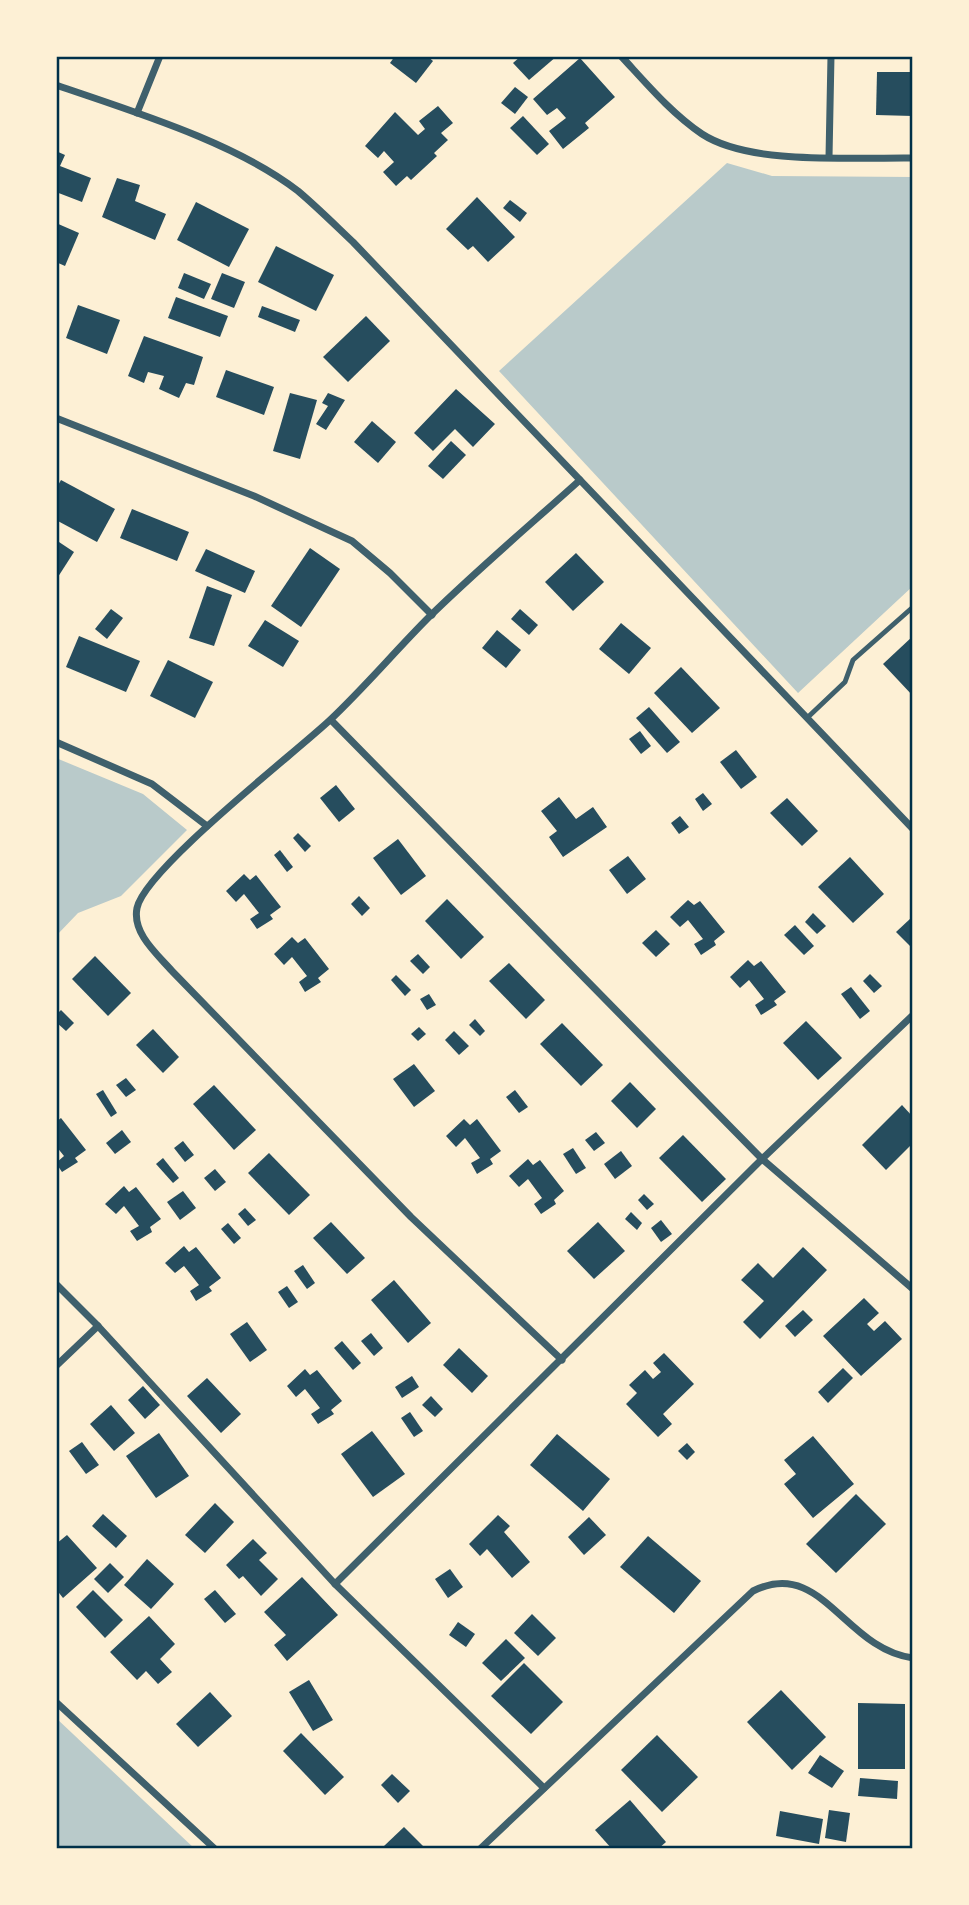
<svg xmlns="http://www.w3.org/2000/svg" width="969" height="1905" font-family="'Exo 2',sans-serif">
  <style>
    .green { fill: #b9caca }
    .building { fill: #264d5e }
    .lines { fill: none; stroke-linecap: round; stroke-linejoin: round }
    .service { stroke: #3f606c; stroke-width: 5 }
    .minor { stroke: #3f606c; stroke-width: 7 }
    .neatline { fill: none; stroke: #003049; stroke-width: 2.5 }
  </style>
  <rect width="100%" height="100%" fill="#fdf0d5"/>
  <g class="green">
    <polygon points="727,163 772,176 913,177 913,586 798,693 499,371"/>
    <polygon points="56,758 143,794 187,830 121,896 78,913 56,936"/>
    <polygon points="56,1718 195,1849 56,1849"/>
  </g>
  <g class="building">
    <polygon points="395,56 427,56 433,61 416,83 390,63"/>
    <polygon points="521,56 557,56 529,80 513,63"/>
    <polygon points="580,58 615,97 585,123 589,128 563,149 549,131 566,118 557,108 547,115 533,99"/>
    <polygon points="877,72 913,72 913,116 876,115"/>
    <polygon points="515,87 528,97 515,114 501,103"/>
    <polygon points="438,106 453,123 441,133 448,140 434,153 437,156 411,180 407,176 396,186 383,172 394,162 384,151 378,158 365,146 395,112 418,135 425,129 419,121"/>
    <polygon points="523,116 549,144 537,155 510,128"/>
    <polygon points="56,151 65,155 60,166 91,178 82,202 56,192"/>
    <polygon points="117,178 140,185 135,201 166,214 155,240 102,217"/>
    <polygon points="477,197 515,237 488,262 473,246 468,250 446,229"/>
    <polygon points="510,200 527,213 520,222 503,208"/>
    <polygon points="196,202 249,229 229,267 177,240"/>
    <polygon points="56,223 79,233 65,266 56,262"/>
    <polygon points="276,246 334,275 316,311 258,282"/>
    <polygon points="184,273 211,284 204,299 178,288"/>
    <polygon points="222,273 245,282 234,308 211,299"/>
    <polygon points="176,297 228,316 220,337 168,318"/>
    <polygon points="78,305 120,320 107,354 66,338"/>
    <polygon points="262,306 300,320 295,332 258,317"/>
    <polygon points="366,316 390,341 348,382 323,357"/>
    <polygon points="144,336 203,357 194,385 186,383 179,398 159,389 164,376 148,372 144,383 128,376"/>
    <polygon points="226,370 274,387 264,415 216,397"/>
    <polygon points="456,389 495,424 473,447 455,429 433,451 414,433"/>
    <polygon points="290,393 317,400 300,459 273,451"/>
    <polygon points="328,393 345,400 326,430 316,424 328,406 322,403"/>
    <polygon points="372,421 396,442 378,463 354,442"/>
    <polygon points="451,441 466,455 443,479 428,466"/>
    <polygon points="61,480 115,509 97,542 56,520 56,489"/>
    <polygon points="132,509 189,532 177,561 120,538"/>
    <polygon points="56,540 74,552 56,580"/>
    <polygon points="310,548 340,569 301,627 271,606"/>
    <polygon points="206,549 255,571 245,593 195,571"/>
    <polygon points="576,553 604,582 573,611 545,582"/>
    <polygon points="207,586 232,595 214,646 189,638"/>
    <polygon points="111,609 123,618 107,639 95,629"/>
    <polygon points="520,609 538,625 529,635 511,619"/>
    <polygon points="265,620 299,641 283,667 248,646"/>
    <polygon points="621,623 651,648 629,674 599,649"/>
    <polygon points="497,630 521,650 506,668 482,648"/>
    <polygon points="79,636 140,661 126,692 66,667"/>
    <polygon points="913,636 913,696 883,664"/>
    <polygon points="168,660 213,682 195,718 150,696"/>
    <polygon points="681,667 720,708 692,733 654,693"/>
    <polygon points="649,707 680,742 667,753 636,718"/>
    <polygon points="640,731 651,746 641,754 629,739"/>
    <polygon points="736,750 757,777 741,789 720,762"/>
    <polygon points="336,785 355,809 339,822 320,798"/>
    <polygon points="703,793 712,804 703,811 695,799"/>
    <polygon points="559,797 576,819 593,807 607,827 563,857 549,837 557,831 541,811"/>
    <polygon points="787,798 818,831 802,846 770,813"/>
    <polygon points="680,816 689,827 679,834 671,823"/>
    <polygon points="298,833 311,846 305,852 293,838"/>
    <polygon points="398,839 426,876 401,895 373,858"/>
    <polygon points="280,850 293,867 287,872 274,855"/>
    <polygon points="628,856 646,879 627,894 609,870"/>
    <polygon points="850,857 884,894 853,923 818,887"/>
    <polygon points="244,874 250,880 256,875 281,907 270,915 273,919 257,929 250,919 259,913 244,894 236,902 226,891"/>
    <polygon points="359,896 370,908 362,916 351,904"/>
    <polygon points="447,899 484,937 461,959 425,921"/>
    <polygon points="688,900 694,905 700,901 725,932 714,941 716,945 701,955 694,944 703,939 688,920 680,927 670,917"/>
    <polygon points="813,913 826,926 817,934 805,922"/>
    <polygon points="911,918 913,920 913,949 896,932"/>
    <polygon points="795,925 814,946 804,955 784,935"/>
    <polygon points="656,930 670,944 656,957 642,943"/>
    <polygon points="292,937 298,943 305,938 329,969 318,978 321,982 305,992 299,982 307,976 292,957 284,965 274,954"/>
    <polygon points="418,954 430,967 423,974 410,961"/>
    <polygon points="95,956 131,993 108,1016 72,979"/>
    <polygon points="748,960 754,966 761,961 786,992 774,1001 777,1005 761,1015 755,1005 764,999 749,980 740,988 730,977"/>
    <polygon points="509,963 545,1000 526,1019 489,981"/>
    <polygon points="870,974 882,986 874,993 863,981"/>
    <polygon points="396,975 411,990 405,996 391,980"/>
    <polygon points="851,987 870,1011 860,1019 841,994"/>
    <polygon points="429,994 436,1005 427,1010 420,999"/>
    <polygon points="61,1010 74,1023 66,1031 56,1022 56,1015"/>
    <polygon points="475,1019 485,1031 480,1036 469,1025"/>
    <polygon points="806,1021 842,1058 818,1080 783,1043"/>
    <polygon points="562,1023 603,1065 581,1086 540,1044"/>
    <polygon points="419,1027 426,1034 418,1041 411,1034"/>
    <polygon points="153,1029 179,1057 163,1073 136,1045"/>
    <polygon points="454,1031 469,1046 459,1055 445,1040"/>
    <polygon points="414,1064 435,1091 414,1107 393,1079"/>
    <polygon points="126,1078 136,1090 126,1097 116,1085"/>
    <polygon points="630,1082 656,1109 637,1128 611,1101"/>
    <polygon points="214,1085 256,1130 234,1150 193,1104"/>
    <polygon points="103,1090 117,1113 111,1117 96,1094"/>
    <polygon points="515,1090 528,1107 519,1113 506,1097"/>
    <polygon points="902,1105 913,1117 913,1143 886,1170 862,1145"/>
    <polygon points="61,1118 86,1150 75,1158 78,1162 62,1172 56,1163 64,1156 56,1146 56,1122"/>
    <polygon points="464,1119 470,1125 477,1119 501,1151 490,1159 493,1164 477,1174 471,1163 480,1158 465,1138 456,1147 446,1136"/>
    <polygon points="122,1130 131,1142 115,1154 106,1143"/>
    <polygon points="596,1132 605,1143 594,1151 585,1140"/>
    <polygon points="683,1135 726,1179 702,1202 659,1158"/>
    <polygon points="183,1141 194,1155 185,1162 174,1148"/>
    <polygon points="573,1148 586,1168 576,1174 563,1154"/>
    <polygon points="621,1151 632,1166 615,1179 604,1164"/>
    <polygon points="269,1153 310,1195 289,1215 248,1173"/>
    <polygon points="163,1158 179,1178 173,1183 156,1164"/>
    <polygon points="528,1159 533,1165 540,1160 564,1191 554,1200 556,1204 541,1214 534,1204 542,1198 528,1179 519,1187 509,1176"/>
    <polygon points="215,1169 226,1182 215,1191 204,1178"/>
    <polygon points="124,1186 129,1192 136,1187 161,1219 150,1227 152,1232 137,1241 130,1231 139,1226 124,1206 116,1214 105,1204"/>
    <polygon points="183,1191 196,1208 180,1220 167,1202"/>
    <polygon points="644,1194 654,1204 647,1210 638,1200"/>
    <polygon points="245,1208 256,1220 248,1226 238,1214"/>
    <polygon points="631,1212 642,1223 637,1230 625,1219"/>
    <polygon points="661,1220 672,1234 661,1242 651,1228"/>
    <polygon points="331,1222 365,1258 347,1274 313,1238"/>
    <polygon points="598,1222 625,1251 594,1279 567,1251"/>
    <polygon points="228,1223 241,1238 234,1244 221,1229"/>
    <polygon points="184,1246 189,1252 196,1247 221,1278 209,1287 212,1291 196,1301 190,1291 199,1285 184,1266 175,1273 165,1263"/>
    <polygon points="803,1247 827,1270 760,1339 743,1322 764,1301 741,1280 758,1263 773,1278"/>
    <polygon points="303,1265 315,1283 307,1289 294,1271"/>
    <polygon points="394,1280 431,1323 408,1343 371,1300"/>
    <polygon points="287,1286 298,1302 289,1308 278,1292"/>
    <polygon points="864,1298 879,1313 867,1324 874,1331 885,1321 902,1339 861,1376 823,1336"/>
    <polygon points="803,1310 813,1320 795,1337 785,1326"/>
    <polygon points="247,1322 267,1350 250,1362 230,1334"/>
    <polygon points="371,1333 383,1348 374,1356 361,1341"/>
    <polygon points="342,1341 361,1363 353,1370 334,1348"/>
    <polygon points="459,1348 488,1376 472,1393 443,1365"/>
    <polygon points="664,1353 694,1384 663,1414 672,1424 658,1437 626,1404 637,1393 629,1385 645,1370 653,1379 661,1372 653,1363"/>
    <polygon points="843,1368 853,1378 828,1403 818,1392"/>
    <polygon points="305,1369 310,1375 317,1370 342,1401 331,1410 334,1414 318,1424 311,1414 320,1408 305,1389 296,1397 287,1386"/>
    <polygon points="412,1376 419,1387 402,1398 395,1387"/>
    <polygon points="207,1378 241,1414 221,1433 187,1396"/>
    <polygon points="143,1386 160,1405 145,1419 128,1400"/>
    <polygon points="431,1396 443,1409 435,1417 422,1405"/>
    <polygon points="111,1405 135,1433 114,1451 90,1424"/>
    <polygon points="410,1412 423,1431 414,1437 401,1418"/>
    <polygon points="372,1431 405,1474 373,1497 341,1454"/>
    <polygon points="159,1433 189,1476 156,1498 126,1456"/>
    <polygon points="557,1434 610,1479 583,1511 530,1465"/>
    <polygon points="813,1436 854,1484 813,1518 784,1484 796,1474 784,1460"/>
    <polygon points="82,1442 99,1465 86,1474 69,1451"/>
    <polygon points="687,1443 695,1452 687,1460 678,1451"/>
    <polygon points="856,1494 886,1524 836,1573 806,1544"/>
    <polygon points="215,1503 234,1522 205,1553 185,1535"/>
    <polygon points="103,1514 127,1536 116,1548 92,1526"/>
    <polygon points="498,1515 510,1526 504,1532 530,1562 512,1578 487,1549 480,1556 469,1544"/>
    <polygon points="589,1517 606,1535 584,1555 568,1537"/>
    <polygon points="67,1535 97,1568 63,1598 56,1589 56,1568 59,1565 56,1562 56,1544"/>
    <polygon points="648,1536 701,1581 674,1613 620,1567"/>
    <polygon points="253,1539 267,1553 259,1560 278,1579 261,1596 243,1576 239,1579 226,1565"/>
    <polygon points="147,1559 174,1584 151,1609 124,1585"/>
    <polygon points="110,1563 124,1577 108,1593 94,1579"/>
    <polygon points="450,1569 463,1587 448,1598 435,1579"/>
    <polygon points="302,1577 338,1615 287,1661 274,1645 286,1635 264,1612"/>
    <polygon points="93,1590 123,1620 105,1638 76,1607"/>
    <polygon points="215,1590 236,1614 225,1623 204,1599"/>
    <polygon points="532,1614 556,1638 538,1656 514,1633"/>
    <polygon points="149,1616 175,1644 160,1659 172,1672 158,1684 146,1671 137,1680 110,1652"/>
    <polygon points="458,1622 475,1634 466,1647 449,1635"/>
    <polygon points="506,1639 525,1658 501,1681 482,1663"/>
    <polygon points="524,1663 563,1702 531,1734 491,1696"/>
    <polygon points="309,1680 333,1720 313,1731 289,1692"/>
    <polygon points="781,1690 826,1737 792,1770 747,1722"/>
    <polygon points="210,1692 232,1716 198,1747 176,1724"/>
    <polygon points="858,1703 905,1704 905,1769 858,1769"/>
    <polygon points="301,1733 344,1777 325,1795 283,1751"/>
    <polygon points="657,1735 698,1777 662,1812 621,1770"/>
    <polygon points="820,1755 844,1771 832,1788 808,1773"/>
    <polygon points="392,1774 410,1791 398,1803 381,1785"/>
    <polygon points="860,1778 898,1781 897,1799 858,1796"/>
    <polygon points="630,1800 666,1842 658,1849 612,1849 595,1830"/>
    <polygon points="829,1810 850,1813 846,1842 825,1838"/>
    <polygon points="780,1811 823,1819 819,1844 776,1836"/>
    <polygon points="404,1827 423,1846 387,1849 384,1846"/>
  </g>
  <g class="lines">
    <polyline class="service" points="807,718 845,682 853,660 913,607"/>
    <g class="minor">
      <path d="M 621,56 C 646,83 671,113 702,134 C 751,166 855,157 913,158"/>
      <path d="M 56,85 C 131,111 235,142 298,191 C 317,207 335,225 353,242 L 913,829"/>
      <polyline points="137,113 160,56"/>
      <polyline points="829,157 831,56"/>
      <polyline points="56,418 254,496 352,541 390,573 432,615"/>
      <polyline points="331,720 762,1159 913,1289"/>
      <polyline points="56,742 152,784 207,826"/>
      <polyline points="56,1284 98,1326 335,1584 544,1788"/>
      <path d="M 562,1360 L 411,1217 L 172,971 C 157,954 132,933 137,908 C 145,869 295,753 330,720 C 365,687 396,650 430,616 C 478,569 530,525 580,480"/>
      <polyline points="56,1366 98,1326"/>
      <polyline points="335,1584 762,1159 913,1015"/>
      <polyline points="56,1702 215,1849"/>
      <path d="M 480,1849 L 753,1591 C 822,1557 844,1649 913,1658"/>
    </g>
  </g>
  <rect width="969" height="1905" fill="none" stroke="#fdf0d5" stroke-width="116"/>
  <rect x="58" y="58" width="853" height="1789" class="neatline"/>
</svg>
